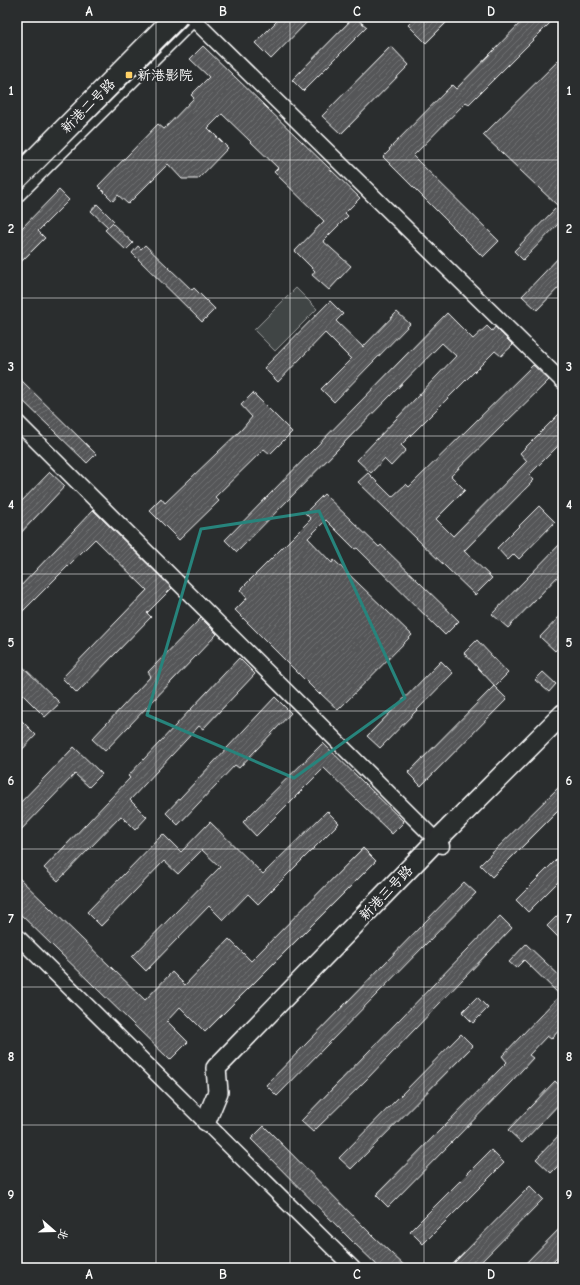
<svg xmlns="http://www.w3.org/2000/svg" width="580" height="1285" font-family="'Comic Neue','LXGW WenKai TC',sans-serif">
  <style>
    .garden { fill: #414445; stroke: #a0a2a2 }
    .building { fill: url(#building-hatch); stroke: #fff }
    .lines { fill: none; stroke-linecap: round; stroke-linejoin: round }
    .lane-casing { stroke: #fff; stroke-width: 10 }
    .street-casing { stroke: #fff; stroke-width: 17 }
    .secondary-casing { stroke: #fff; stroke-width: 22 }
    .primary-casing { stroke: #fff; stroke-width: 25 }
    .lane { stroke: #2a2d2e; stroke-width: 7 }
    .street { stroke: #2a2d2e; stroke-width: 14 }
    .secondary { stroke: #2a2d2e; stroke-width: 19 }
    .primary { stroke: #2a2d2e; stroke-width: 22 }
    .marked { fill: none; stroke: #27847c; stroke-width: 3; stroke-linejoin: round }
    .grid { fill: none; stroke: #fff; stroke-width: 1; stroke-opacity: 0.55 }
    .poi-dot { fill: #ffd166; stroke: #2a2d2e; stroke-width: 1.5 }
    .labels { text-anchor: middle; dominant-baseline: central; stroke-width: 4; stroke-linejoin: round; paint-order: stroke }
    .poi-label { font-size: 14px; fill: #fff; stroke: #2a2d2e; text-anchor: start }
    .street-label { font-size: 14px; fill: #fff; stroke: #2a2d2e }
    .neatline { fill: none; stroke: #fff; stroke-width: 1.5 }
    .grid-label { font-size: 13px; text-anchor: middle; font-weight: bold; fill: #fff }
  </style>
  <defs>
    <pattern id="building-hatch" width="6" height="6" patternUnits="userSpaceOnUse"><rect width="6" height="6" fill="#555758"/><path d="M-1 1l2-2M0 6l6-6M5 7l2-2" fill="none" stroke="#6e7071"/></pattern>
  </defs>
  <rect width="100%" height="100%" fill="#2a2d2e"/>
  <filter id="ink" filterUnits="userSpaceOnUse"><feTurbulence type="fractalNoise" baseFrequency=".025" numOctaves="2"/><feDisplacementMap in="SourceGraphic" scale="8" xChannelSelector="R" yChannelSelector="G"/><feConvolveMatrix kernelMatrix="1 2 1 2 8 2 1 2 1" color-interpolation-filters="sRGB"/></filter>
  <g filter="url(#ink)">
    <polygon class="garden" points="296,288 317,309 275,351 254,330"/>
    <g class="building">
      <polygon points="281,17 312,17 271,59 255,43"/>
      <polygon points="354,17 367,27 303,91 292,80"/>
      <polygon points="416,17 452,17 426,43 408,25"/>
      <polygon points="526,17 556,17 469,104 466,102 413,156 499,241 483,257 383,157 390,150 389,149 452,85 456,89"/>
      <polygon points="203,46 360,198 345,213 348,216 323,241 351,266 329,290 312,275 315,271 295,251 324,221 274,172 278,168 222,114 208,128 228,148 198,179 182,179 168,164 128,204 118,195 113,201 98,186 158,124 164,129 194,98 191,95 209,77 190,59"/>
      <polygon points="391,46 409,65 341,134 322,116"/>
      <polygon points="563,56 563,219 523,260 514,251 558,206 483,135"/>
      <polygon points="59,190 69,200 38,231 45,238 17,266 17,233"/>
      <polygon points="97,204 114,221 108,227 91,211"/>
      <polygon points="112,223 133,243 126,250 105,230"/>
      <polygon points="145,245 192,290 194,288 215,309 202,322 132,253 138,246 141,249"/>
      <polygon points="563,253 563,283 537,310 522,296"/>
      <polygon points="330,301 343,314 336,321 363,347 397,312 410,324 334,402 321,389 351,359 325,333 278,382 264,368"/>
      <polygon points="447,313 473,339 487,326 492,331 495,327 513,345 501,356 495,351 401,445 406,450 391,466 384,459 371,473 357,460 456,356 442,343 237,552 225,540"/>
      <polygon points="533,365 549,380 451,476 465,490 436,519 453,536 527,461 520,453 563,410 563,441 529,475 534,480 464,551 492,578 475,595 358,482 368,473 392,497 406,484 409,487"/>
      <polygon points="17,376 96,454 87,463 17,395"/>
      <polygon points="253,393 292,432 270,454 264,449 215,497 219,501 179,540 149,510 161,498 165,503 242,429 252,417 241,405"/>
      <polygon points="50,472 65,486 17,537 17,506"/>
      <polygon points="324,494 379,547 381,545 459,621 445,635 357,548 355,549 326,520 308,538 332,563 334,560 412,635 338,710 320,693 319,694 235,610 247,598 240,590 311,519 305,513"/>
      <polygon points="539,506 555,522 519,559 514,554 508,560 497,548"/>
      <polygon points="93,510 172,588 147,613 151,617 77,693 62,678 147,590 95,539 17,617 17,590"/>
      <polygon points="563,541 563,571 508,628 492,614"/>
      <polygon points="563,613 563,643 555,651 540,637"/>
      <polygon points="201,618 217,634 105,751 92,739 151,676 148,672"/>
      <polygon points="477,640 508,673 495,686 464,653"/>
      <polygon points="239,658 255,674 203,729 199,726 130,800 147,817 135,830 121,816 58,881 44,868 130,778 128,776"/>
      <polygon points="17,661 60,703 45,717 17,689"/>
      <polygon points="441,661 453,673 380,748 367,736"/>
      <polygon points="543,672 556,684 549,692 535,680"/>
      <polygon points="494,686 507,699 421,786 408,773"/>
      <polygon points="275,697 291,713 239,768 235,765 178,825 166,813"/>
      <polygon points="17,716 36,735 17,755"/>
      <polygon points="323,743 404,822 392,834 324,768 256,836 243,822"/>
      <polygon points="74,747 102,774 89,787 75,774 17,834 17,806"/>
      <polygon points="563,783 563,806 492,877 480,865"/>
      <polygon points="327,811 339,823 258,904 248,894 223,920 209,906 146,971 132,957 220,867 202,850 178,874 164,861 101,926 87,912 163,834 181,852 210,822 263,874"/>
      <polygon points="363,848 376,861 205,1032 180,1007 167,1021 188,1042 170,1060 17,911 17,876 145,1000 172,972 185,985 229,939 251,961"/>
      <polygon points="563,853 563,877 528,912 516,900"/>
      <polygon points="464,882 476,893 277,1096 266,1085"/>
      <polygon points="563,910 563,942 547,926"/>
      <polygon points="500,916 512,928 366,1080 313,1132 301,1121"/>
      <polygon points="526,944 563,979 563,1026 551,1039 547,1036 529,1055 533,1058 511,1082 388,1207 376,1195 507,1062 502,1056 560,995 524,960 516,968 509,962"/>
      <polygon points="477,997 488,1008 473,1023 462,1012"/>
      <polygon points="461,1034 473,1046 351,1169 339,1158"/>
      <polygon points="555,1081 563,1089 563,1100 522,1143 508,1130"/>
      <polygon points="264,1126 374,1237 407,1268 380,1268 352,1241 251,1139"/>
      <polygon points="563,1131 563,1161 551,1173 536,1159"/>
      <polygon points="491,1150 504,1163 423,1244 410,1231"/>
      <polygon points="530,1186 543,1199 475,1268 449,1268"/>
      <polygon points="563,1225 563,1252 547,1268 521,1268"/>
    </g>
    <g class="lines">
      <g class="lane-casing">
        <polyline id="lane" points="17,200 196,21"/>
      </g>
      <g class="street-casing">
        <g id="street">
          <polyline points="191,17 563,382"/>
          <polyline points="17,422 442,846"/>
          <polyline points="17,936 353,1268"/>
        </g>
      </g>
      <g class="secondary-casing">
        <polyline id="secondary" points="206,1121 218,1092 216,1068 437,840 563,714"/>
      </g>
      <g class="primary-casing">
        <polyline id="primary" points="17,178 176,17"/>
      </g>
      <use href="#lane" class="lane"/>
      <use href="#street" class="street"/>
      <use href="#secondary" class="secondary"/>
      <use href="#primary" class="primary"/>
    </g>
  </g>
  <path class="marked" d="M 319,511 L 405,698 L 294,778 L 147,715 L 201,529 Z"/>
  <path class="grid" d="M 156,17 L 156,1268M 290,17 L 290,1268M 424,17 L 424,1268M 17,160 L 563,160M 17,298 L 563,298M 17,436 L 563,436M 17,574 L 563,574M 17,711 L 563,711M 17,849 L 563,849M 17,987 L 563,987M 17,1125 L 563,1125"/>
  <rect class="poi-dot" x="125" y="71" width="8" height="8" rx="2"/>
  <g class="labels">
    <g class="poi-label">
      <text x="137" y="75">新港影院</text>
    </g>
    <g class="street-label">
      <text transform="translate(88 106) rotate(-45)">新港二号路</text>
      <text transform="translate(386 893) rotate(-46)">新港三号路</text>
    </g>
  </g>
  <rect width="580" height="1285" fill="none" stroke="#2a2d2e" stroke-width="44"/>
  <g transform="translate(54 1231) rotate(110)" stroke="#2a2d2e" stroke-width="3" paint-order="stroke">
  <path d="M0-3L7 15L0 10L-7 15Z" fill="#ffffff"/>
  <text y="-6" font-size="11" font-weight="bold" text-anchor="middle" fill="#ffffff">北</text>
  </g>
  <rect x="22" y="22" width="536" height="1241" class="neatline"/>
  <g class="grid-label">
    <text x="89" y="16">A</text>
    <text x="223" y="16">B</text>
    <text x="357" y="16">C</text>
    <text x="491" y="16">D</text>
    <text x="11" y="95">1</text>
    <text x="569" y="95">1</text>
    <text x="11" y="233">2</text>
    <text x="569" y="233">2</text>
    <text x="11" y="371">3</text>
    <text x="569" y="371">3</text>
    <text x="11" y="509">4</text>
    <text x="569" y="509">4</text>
    <text x="11" y="647">5</text>
    <text x="569" y="647">5</text>
    <text x="11" y="785">6</text>
    <text x="569" y="785">6</text>
    <text x="11" y="923">7</text>
    <text x="569" y="923">7</text>
    <text x="11" y="1061">8</text>
    <text x="569" y="1061">8</text>
    <text x="11" y="1199">9</text>
    <text x="569" y="1199">9</text>
    <text x="89" y="1279">A</text>
    <text x="223" y="1279">B</text>
    <text x="357" y="1279">C</text>
    <text x="491" y="1279">D</text>
  </g>
</svg>
